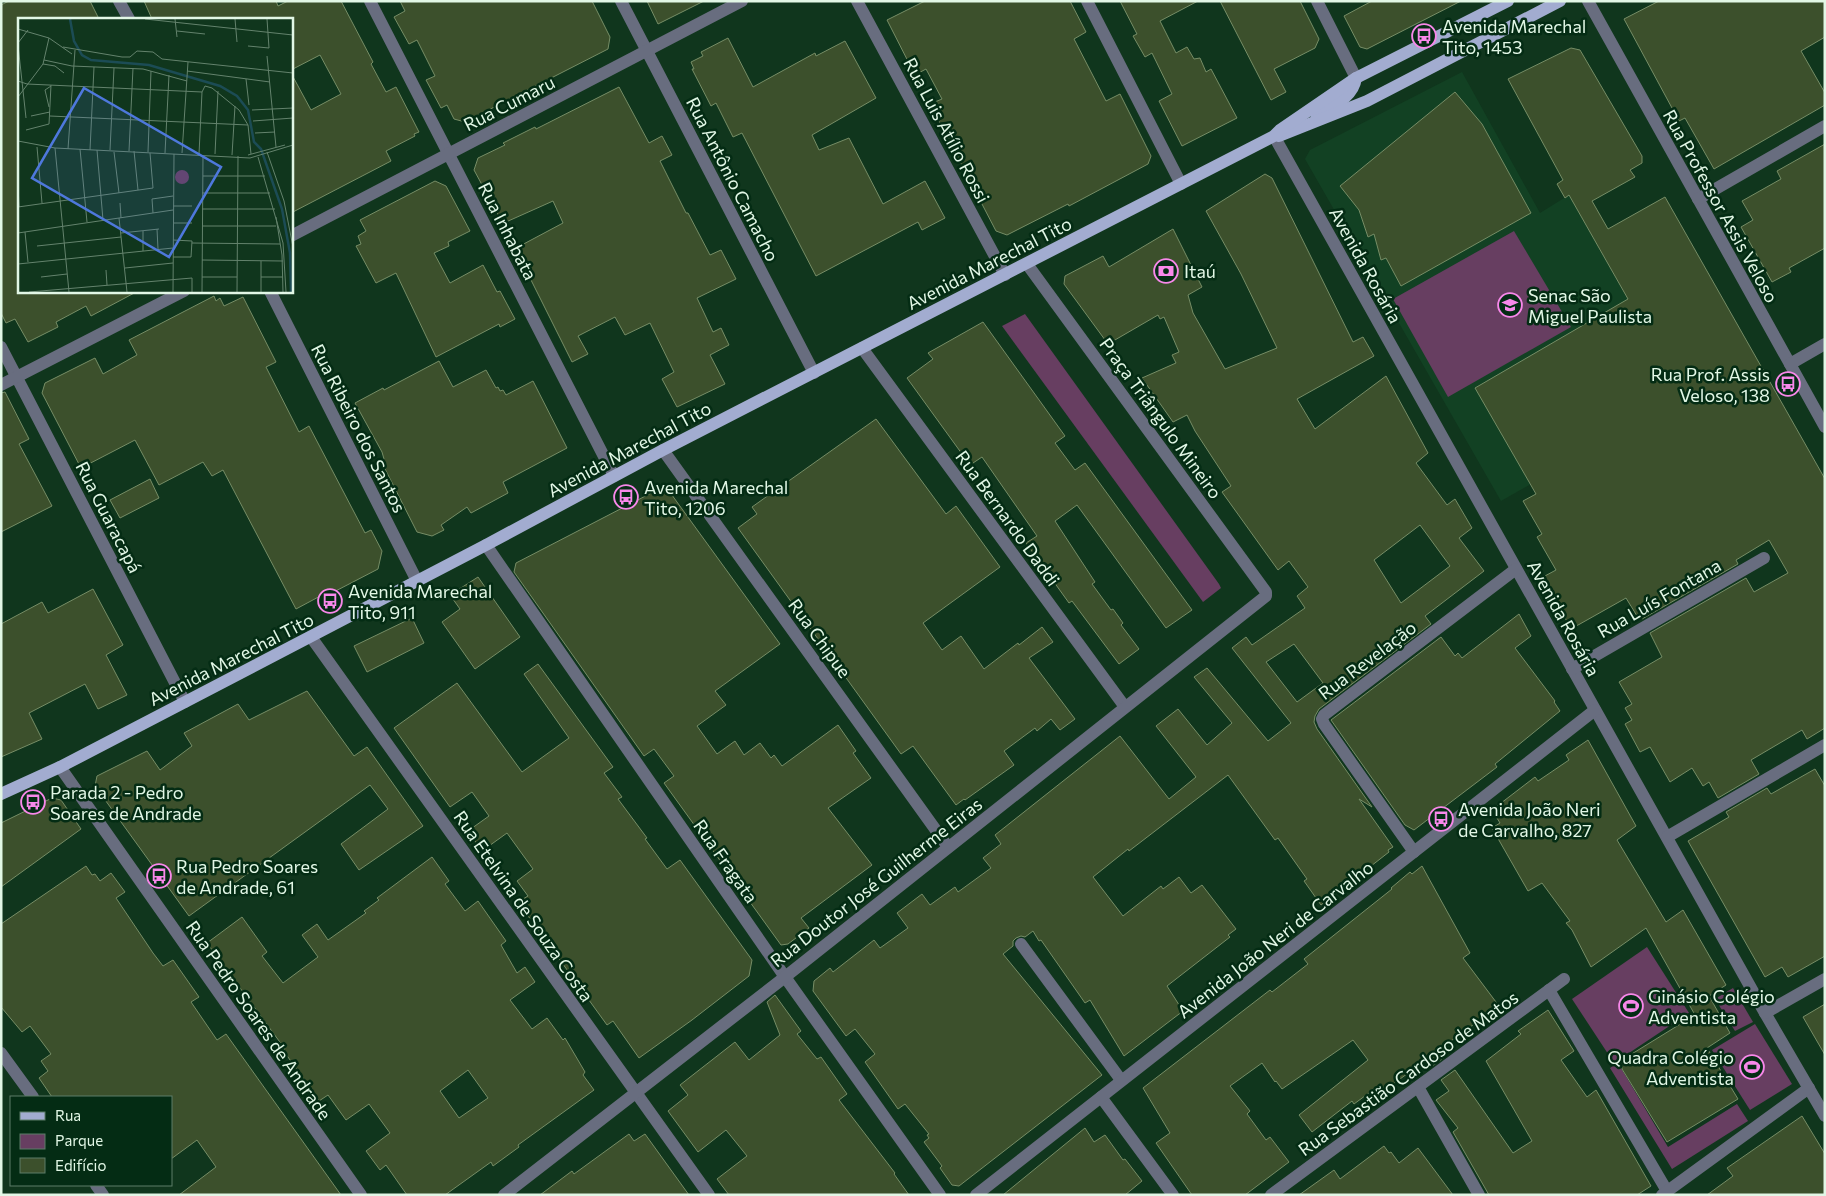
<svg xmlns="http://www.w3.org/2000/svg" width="1826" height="1196" font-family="Commissioner,sans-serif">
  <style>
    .built { fill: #124123 }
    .green { fill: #673e61 }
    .building { fill: #3c502c; stroke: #768d66; fill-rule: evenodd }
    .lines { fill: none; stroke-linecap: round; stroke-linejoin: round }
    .minor { stroke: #686d7f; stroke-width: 12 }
    .tertiary { stroke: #686d7f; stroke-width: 12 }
    .primary { stroke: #a2acd0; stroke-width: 12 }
    .labels { text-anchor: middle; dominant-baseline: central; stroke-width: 5; stroke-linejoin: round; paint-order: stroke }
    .poi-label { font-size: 18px; fill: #e2f7e6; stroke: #042c14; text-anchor: start }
    .street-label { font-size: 18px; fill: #e2f7e6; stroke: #042c14 }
    .inset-river { fill: none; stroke: #1c4c55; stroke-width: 2.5 }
    .inset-road { fill: none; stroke: #64836d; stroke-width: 1 }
    .view { fill: #4e78dc; fill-opacity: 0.15; stroke: #4e78dc; stroke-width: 2.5 }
    .inset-edge { fill: none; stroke: #e2f7e6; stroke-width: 2.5 }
  </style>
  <rect width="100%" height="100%" fill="#10361d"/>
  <polygon class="built" points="1462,72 1540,213 1569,195 1683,398 1501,501 1305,159 1310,150"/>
  <g class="green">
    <polygon points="1514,231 1571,327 1448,397 1393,299"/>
    <polygon points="1025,314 1219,584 1221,588 1203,602 1002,326"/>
    <polygon points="1647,947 1689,1013 1614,1063 1572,999"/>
    <polygon points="1733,988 1753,1022 1735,1031 1715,999"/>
    <polygon points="1755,1024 1792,1084 1750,1110 1712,1050"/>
    <polygon points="1618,1063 1668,1147 1737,1104 1748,1121 1672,1169 1610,1068"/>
  </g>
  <g class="building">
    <polygon points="9,1 90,1 99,19 19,19 19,291 138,291 91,316 86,306 56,322 58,327 28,342 15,319 6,323 1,313 1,5"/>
    <polygon points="144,1 276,1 278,6 288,1 341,1 373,62 371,64 386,92 396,87 419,132 414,134 415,136 386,151 391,161 291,213 291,73 311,110 341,94 320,55 291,70 291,19 152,19"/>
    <polygon points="400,1 592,1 610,37 608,49 465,122 454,119 447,105 441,108 426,80 435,76 417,40 409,44 394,17 405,11"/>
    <polygon points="647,1 704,1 658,24"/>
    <polygon points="925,1 1070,1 1086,32 1074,39 1106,101 1120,94 1151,156 1148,164 1069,206 1068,204 1007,235 996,231 930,104 942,99 926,69 915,75 887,20"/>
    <polygon points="1120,1 1198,1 1160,21 1176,53 1187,47 1194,59 1200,58 1206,72 1211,69 1237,118 1182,146 1159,101 1172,94 1152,53 1145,57 1133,36 1137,34"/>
    <polygon points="1220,1 1300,1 1319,39 1315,48 1274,69 1286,92 1271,100"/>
    <polygon points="1372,1 1461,1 1367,49 1360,47 1344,16"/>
    <polygon points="1659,1 1825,1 1825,37 1801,51 1825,93 1825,105 1714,169 1685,118 1679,121 1624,19"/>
    <polygon points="728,38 753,87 815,53 816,56 845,41 876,98 812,135 819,150 849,138 883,204 925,181 945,218 922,230 918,222 816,276 742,133 733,137 716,103 711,106 692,69 694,69 691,62 703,56 701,52"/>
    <polygon points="1571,48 1580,50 1642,156 1642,163 1630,170 1635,177 1592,201 1608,229 1665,197 1825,479 1825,728 1807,739 1802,730 1751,760 1759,774 1718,798 1709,782 1703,786 1692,768 1670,782 1650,747 1640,752 1625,724 1632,720 1625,708 1632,704 1619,682 1662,657 1650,633 1746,578 1754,592 1788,573 1769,540 1736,560 1738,564 1642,619 1639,615 1637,616 1626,598 1571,629 1543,577 1556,570 1537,537 1542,534 1523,501 1536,494 1475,388 1628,299 1569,195 1565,198 1557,184 1563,180 1508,79"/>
    <polygon points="619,87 649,143 662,136 672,155 660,161 686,213 688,213 710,255 721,250 736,279 697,298 713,332 721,328 729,345 710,355 725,384 677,407 662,379 674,372 650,323 625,335 615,317 578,336 588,354 572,362 522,262 525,260 518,247 563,223 553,201 506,222 504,218 501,220 474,170 478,158 505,145 503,143 535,127 536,129"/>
    <polygon points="1455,92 1482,124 1531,213 1401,286 1386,258 1381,260 1374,234 1368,237 1359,210 1340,186"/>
    <polygon points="1825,144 1825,248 1789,268 1791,272 1772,282 1741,227 1753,220 1742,201 1781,179 1777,171"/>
    <path d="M 1265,174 L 1272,178 L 1353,342 L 1363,337 L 1374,356 L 1297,399 L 1315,429 L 1386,376 L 1428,453 L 1416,463 L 1447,505 L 1455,499 L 1472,528 L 1459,538 L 1484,571 L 1425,616 L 1431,624 L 1319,709 L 1315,716 L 1314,722 L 1317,729 L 1372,807 L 1359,799 L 1393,847 L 1388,850 L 1389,852 L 1321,905 L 1304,881 L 1307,879 L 1278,838 L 1275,840 L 1228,775 L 1129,851 L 1128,849 L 1093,877 L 1123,916 L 1161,886 L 1163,889 L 1179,877 L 1191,893 L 1202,885 L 1236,929 L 1228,935 L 1230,937 L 1167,986 L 1183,1011 L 1124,1056 L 1090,1000 L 1085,1003 L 1041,940 L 1039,941 L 1033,931 L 1025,937 L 1021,936 L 1016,938 L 1013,941 L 1013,946 L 1003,954 L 1102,1075 L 959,1186 L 952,1185 L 940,1168 L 942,1166 L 924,1142 L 929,1138 L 927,1135 L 929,1134 L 905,1104 L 898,1109 L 865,1062 L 875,1054 L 855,1029 L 846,1036 L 813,991 L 814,981 L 830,968 L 833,972 L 874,940 L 880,948 L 908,928 L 897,913 L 922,894 L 930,905 L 955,887 L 958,892 L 991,868 L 983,858 L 1001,844 L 995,835 L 1120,736 L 1169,799 L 1196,777 L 1156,726 L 1178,709 L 1207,745 L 1232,723 L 1194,677 L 1207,668 L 1268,741 L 1291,723 L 1232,648 L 1246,637 L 1252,645 L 1305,608 L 1297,596 L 1308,587 L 1289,561 L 1278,570 L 1222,492 L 1231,486 L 1195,431 L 1187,415 L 1173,422 L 1142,378 L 1176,363 L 1172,355 L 1179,352 L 1164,317 L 1160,319 L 1158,315 L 1108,344 L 1064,284 L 1065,276 L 1103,256 L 1109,267 L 1173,229 L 1202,287 L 1188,295 L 1193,313 L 1225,369 L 1277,348 L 1241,274 L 1206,211 ZM 1420,525 L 1450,566 L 1401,603 L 1374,560 ZM 1294,644 L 1323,683 L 1297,702 L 1266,662 Z"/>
    <polygon points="435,181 446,186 470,231 448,242 449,246 434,253 450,283 483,265 497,292 500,291 515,319 500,327 499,324 436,357 396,273 376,283 356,246 361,244 358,236 366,231 360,220"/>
    <polygon points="214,296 216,301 220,298 224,306 243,297 276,362 266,367 299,432 309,426 365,533 371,530 382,551 378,569 326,596 324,594 296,609 223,470 212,476 203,462 159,485 135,440 81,468 42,393 45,383 95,358 103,374 137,355 129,340"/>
    <polygon points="983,322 1065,436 1055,443 1075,470 1085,463 1192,610 1166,628 1077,505 1055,521 1095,582 1092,584 1111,610 1113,609 1123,623 1121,625 1139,649 1119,664 1072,601 1069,603 1026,543 1037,536 982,457 970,465 907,378 933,359 928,353"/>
    <polygon points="439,361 453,387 486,370 496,388 498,387 500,391 503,390 506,395 533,381 567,448 503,482 508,493 471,513 467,507 441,525 444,530 432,536 417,532 381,461 384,459 382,452 355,403 383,388 384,390"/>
    <polygon points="5,392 29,439 19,444 52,506 1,532 1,393"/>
    <polygon points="876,419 946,514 956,506 1000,567 923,623 942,650 961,636 984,669 1018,643 1019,645 1042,627 1053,642 1029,658 1075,719 1060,730 1051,719 1037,731 1035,728 1004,751 1014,765 965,800 964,799 956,805 913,746 901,754 738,528 757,514 752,507"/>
    <polygon points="150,479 159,498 120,518 110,500"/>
    <polygon points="659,489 669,491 780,644 715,691 726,705 697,726 717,754 735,741 744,755 760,743 771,758 774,755 782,766 838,725 856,751 853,753 871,778 828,808 872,865 801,918 809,928 788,944 781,945 664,783 674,776 654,749 644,756 514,572 516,563"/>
    <polygon points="478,577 520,637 475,669 442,622 460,609 450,595"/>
    <polygon points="93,589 123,645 106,655 127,695 98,709 85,684 29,713 42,739 1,757 1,624 42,602 48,613"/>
    <polygon points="1519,614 1531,636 1515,648 1555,701 1554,702 1560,711 1495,764 1497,767 1414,830 1405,825 1331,720 1441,637 1455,656 1458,653 1462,658"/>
    <polygon points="412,618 424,643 367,672 354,646"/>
    <polygon points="538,664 613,767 604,773 622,797 618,799 647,838 645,839 667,869 680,860 752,960 749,976 692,1020 639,1058 613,1021 607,1025 518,902 528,896 517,881 533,869 507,833 482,851 468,831 489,816 472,792 450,807 394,728 457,683 522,772 569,738 524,674"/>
    <polygon points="307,691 354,756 367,747 423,826 359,870 341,844 388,809 370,785 189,916 95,786 97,776 147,751 160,770 192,746 184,733 238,704 249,720"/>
    <polygon points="1588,740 1636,826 1617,840 1666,922 1683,910 1726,985 1709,996 1730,1033 1707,1048 1738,1099 1667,1142 1622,1069 1622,1060 1695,1015 1646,928 1591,967 1572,930 1566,923 1570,921 1542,883 1528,891 1492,828 1500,823 1492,810 1535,777 1538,781 1569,760 1566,755"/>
    <polygon points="1815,769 1825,786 1825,956 1788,977 1782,967 1765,977 1688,841 1729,817 1726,812 1767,788 1771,794"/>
    <polygon points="52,798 61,800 81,829 1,887 1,823"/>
    <path d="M 432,857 L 449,881 L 445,884 L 465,911 L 478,901 L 506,941 L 501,945 L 517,973 L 525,967 L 535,982 L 510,1000 L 532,1029 L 547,1018 L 563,1040 L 565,1038 L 585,1072 L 583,1075 L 594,1090 L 518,1145 L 519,1147 L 493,1166 L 491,1162 L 445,1195 L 407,1195 L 386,1165 L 380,1170 L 366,1151 L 390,1133 L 369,1104 L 346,1120 L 328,1095 L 319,1101 L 283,1050 L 285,1049 L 207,943 L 242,917 L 267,952 L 262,956 L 283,983 L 318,957 L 302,935 L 317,924 L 328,940 L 366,913 L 364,911 L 379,900 L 377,898 ZM 468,1070 L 488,1098 L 459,1118 L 440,1091 Z"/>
    <polygon points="86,866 92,875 95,874 100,881 111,873 125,892 116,898 153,953 163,966 173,960 199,997 191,1002 217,1040 226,1034 341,1195 179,1195 216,1167 197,1140 171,1159 171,1097 52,1097 39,1078 48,1071 41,1061 51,1054 30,1026 22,1032 1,1007 1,924"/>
    <polygon points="1422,866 1470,953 1463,958 1499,1006 1440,1049 1446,1056 1431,1067 1426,1060 1385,1090 1381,1084 1354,1104 1352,1101 1312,1132 1299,1115 1368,1060 1353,1040 1282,1089 1276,1081 1275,1082 1262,1063 1230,1086 1250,1111 1247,1114 1266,1140 1270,1137 1289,1162 1245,1195 1192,1195 1156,1143 1170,1133 1143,1088 1270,990 1272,992 1308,964 1304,959 1392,889 1391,888 1410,872 1412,874"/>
    <polygon points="775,995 801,1031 797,1034 817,1059 821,1057 847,1094 839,1100 895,1173 894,1174 909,1195 729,1195 717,1179 747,1156 726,1130 698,1152 668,1111 688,1095 680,1085 735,1042 749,1060 780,1035 767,1002"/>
    <polygon points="1825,1004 1825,1055 1803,1017"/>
    <polygon points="1548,1010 1574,1051 1561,1060 1587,1097 1596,1090 1651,1186 1637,1195 1489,1195 1453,1132 1458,1128 1436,1100 1449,1091 1441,1080 1455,1070 1513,1153 1532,1141 1486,1061 1521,1034 1518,1031"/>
    <polygon points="1802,1116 1825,1154 1825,1195 1707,1195 1733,1176 1727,1168"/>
    <polygon points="1085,1128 1094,1142 1105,1135 1123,1160 1125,1159 1142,1181 1125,1195 1003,1195"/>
    <polygon points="629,1134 634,1141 645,1134 689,1195 540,1195 572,1171 574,1174"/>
    <polygon points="1384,1146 1389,1153 1391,1152 1399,1163 1418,1148 1453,1195 1299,1195 1334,1170 1340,1179"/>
  </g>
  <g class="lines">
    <g class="minor">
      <polyline points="119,1 129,19"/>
      <polyline points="370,1 614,476"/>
      <polyline points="621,1 814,373"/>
      <polyline points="857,1 1005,275"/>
      <polyline points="1087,1 1181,184"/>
      <polyline points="1317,1 1356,78"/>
      <polyline points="1588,1 1825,427"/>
      <polyline points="1274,136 1765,1013 1825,1116"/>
      <polyline points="1698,199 1825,126"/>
      <polyline points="291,236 742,1"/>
      <polyline points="270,291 417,581"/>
      <polyline points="1,347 185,702"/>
      <polyline points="862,348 1125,707"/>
      <polyline points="1790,364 1825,344"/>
      <polyline points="1,385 184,291"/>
      <polyline points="663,450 948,847"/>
      <polyline points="486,545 785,977 940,1195"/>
      <polyline points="311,637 709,1195"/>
      <polyline points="1572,669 1764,558"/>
      <polyline points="1667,837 1825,745"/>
      <polyline points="1414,852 1324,724 1322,719 1324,715 1516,569"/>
      <polyline points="1021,944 1121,1080"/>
      <polyline points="1549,990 1667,1191"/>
      <polyline points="1765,1013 1825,979"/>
      <polyline points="1,1053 33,1097"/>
      <polyline points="1418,1087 1479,1195"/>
      <polyline points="1101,1097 1173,1195"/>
      <polyline points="96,1185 103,1195"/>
      <polyline points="504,1195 785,977 1266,596 1266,592 1027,264"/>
      <polyline points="976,1195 1595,710"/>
      <polyline points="1271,1195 1564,979"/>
      <polyline points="1662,1195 1809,1088"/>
    </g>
    <polyline class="tertiary" points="60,767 361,1195"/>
    <g class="primary">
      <path d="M 1316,114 C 1332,105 1353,99 1356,78"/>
      <polyline points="1279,136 1367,101 1560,1"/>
      <polyline points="1,794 60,767 185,702 486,545 663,450 1274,136 1280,130 1356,78 1508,1"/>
    </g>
  </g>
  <defs>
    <g id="bus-ring" transform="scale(1.25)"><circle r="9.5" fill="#042c14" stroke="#f888ea" stroke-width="1.5"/><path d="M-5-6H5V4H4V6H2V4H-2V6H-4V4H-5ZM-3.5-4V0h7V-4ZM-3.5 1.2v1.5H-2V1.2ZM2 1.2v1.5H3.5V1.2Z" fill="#f888ea"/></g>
    <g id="bank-ring" transform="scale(1.25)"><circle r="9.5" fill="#042c14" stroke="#f888ea" stroke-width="1.5"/><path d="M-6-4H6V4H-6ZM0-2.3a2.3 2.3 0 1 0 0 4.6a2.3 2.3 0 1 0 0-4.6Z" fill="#f888ea"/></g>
    <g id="school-ring" transform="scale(1.25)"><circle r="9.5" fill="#042c14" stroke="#f888ea" stroke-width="1.5"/><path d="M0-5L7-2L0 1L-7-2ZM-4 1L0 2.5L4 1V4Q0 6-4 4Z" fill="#f888ea"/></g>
    <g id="stadium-ring" transform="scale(1.25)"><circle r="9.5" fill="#042c14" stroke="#f888ea" stroke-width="1.5"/><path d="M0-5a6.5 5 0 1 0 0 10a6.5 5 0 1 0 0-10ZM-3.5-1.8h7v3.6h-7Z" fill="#f888ea"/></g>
  </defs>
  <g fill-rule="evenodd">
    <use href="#bus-ring" x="1424" y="36"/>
    <use href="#bank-ring" x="1166" y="271"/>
    <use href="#school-ring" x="1510" y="305"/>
    <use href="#bus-ring" x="1788" y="384"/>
    <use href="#bus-ring" x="626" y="497"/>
    <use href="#bus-ring" x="330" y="601"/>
    <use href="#bus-ring" x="33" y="802"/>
    <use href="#bus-ring" x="1441" y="819"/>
    <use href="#bus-ring" x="159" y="876"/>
    <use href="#stadium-ring" x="1631" y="1006"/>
    <use href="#stadium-ring" x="1752" y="1067"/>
  </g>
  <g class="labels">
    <g class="poi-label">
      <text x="1442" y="26">Avenida Marechal<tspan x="1442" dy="21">Tito, 1453</tspan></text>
      <text x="1184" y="271">Itaú</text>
      <text x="1528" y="295">Senac São<tspan x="1528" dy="21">Miguel Paulista</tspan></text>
      <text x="1770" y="374" text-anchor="end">Rua Prof. Assis<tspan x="1770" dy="21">Veloso, 138</tspan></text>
      <text x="644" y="487">Avenida Marechal<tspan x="644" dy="21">Tito, 1206</tspan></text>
      <text x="348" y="591">Avenida Marechal<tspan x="348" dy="21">Tito, 911</tspan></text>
      <text x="50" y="792">Parada 2 - Pedro<tspan x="50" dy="21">Soares de Andrade</tspan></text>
      <text x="1458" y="809">Avenida João Neri<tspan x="1458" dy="21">de Carvalho, 827</tspan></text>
      <text x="176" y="866">Rua Pedro Soares<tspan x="176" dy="21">de Andrade, 61</tspan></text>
      <text x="1648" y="996">Ginásio Colégio<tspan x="1648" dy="21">Adventista</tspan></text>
      <text x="1734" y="1057" text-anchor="end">Quadra Colégio<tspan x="1734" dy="21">Adventista</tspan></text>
    </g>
    <g class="street-label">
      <text transform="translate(509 103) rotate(-27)">Rua Cumaru</text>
      <text transform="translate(947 130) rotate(62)">Rua Luis Atílio Rossi</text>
      <text transform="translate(733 179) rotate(63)">Rua Antônio Camacho</text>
      <text transform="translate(1721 206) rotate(61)">Rua Professor Assis Veloso</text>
      <text transform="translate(508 231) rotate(63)">Rua Inhabata</text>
      <text transform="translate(989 263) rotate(-27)">Avenida Marechal Tito</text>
      <text transform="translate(1366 265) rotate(61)">Avenida Rosária</text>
      <text transform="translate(1161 418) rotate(54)">Praça Triângulo Mineiro</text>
      <text transform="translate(359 428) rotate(63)">Rua Ribeiro dos Santos</text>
      <text transform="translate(629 449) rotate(-28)">Avenida Marechal Tito</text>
      <text transform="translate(109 517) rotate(63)">Rua Guaracapá</text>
      <text transform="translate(1008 518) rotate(54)">Rua Bernardo Daddi</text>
      <text transform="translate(1659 598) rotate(-30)">Rua Luís Fontana</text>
      <text transform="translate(1564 618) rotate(61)">Avenida Rosária</text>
      <text transform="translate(820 638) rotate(54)">Rua Chipue</text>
      <text transform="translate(231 659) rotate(-27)">Avenida Marechal Tito</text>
      <text transform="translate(1367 660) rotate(-37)">Rua Revelação</text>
      <text transform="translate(726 861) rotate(55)">Rua Fragata</text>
      <text transform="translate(876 882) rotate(-38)">Rua Doutor José Guilherme Eiras</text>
      <text transform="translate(524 906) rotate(55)">Rua Etelvina de Souza Costa</text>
      <text transform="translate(1275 939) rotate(-38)">Avenida João Neri de Carvalho</text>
      <text transform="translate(259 1020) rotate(55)">Rua Pedro Soares de Andrade</text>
      <text transform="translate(1408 1073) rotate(-36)">Rua Sebastião Cardoso de Matos</text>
    </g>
  </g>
  <g transform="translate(18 18)">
    <rect width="275" height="275" fill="#10361d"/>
    <path d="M157 159a7 7 0 1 1 14 0a7 7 0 1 1-14 0Z" fill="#673e61"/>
    <path class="inset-river" d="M 52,1 L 56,23 L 64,37 L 73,42 L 131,47 L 202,68 L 219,78 L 230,92 L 236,124 L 243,131 L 264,191 L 272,235 L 273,274"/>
    <path class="inset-road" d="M 127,1 L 275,17M 157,1 L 159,19M 217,1 L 219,24M 249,1 L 251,30M 0,11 L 31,20 L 54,36M 159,13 L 187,16M 0,25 L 10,12M 0,27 L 8,100M 230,28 L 251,30M 45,29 L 104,39 L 112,39 L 119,33 L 135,34 L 144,41 L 275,55M 249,38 L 258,129M 26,42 L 54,48 L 125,51 L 169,63M 25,46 L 37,48 L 46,55M 169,53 L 252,64M 228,61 L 231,87M 0,63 L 9,66 L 184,74M 184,74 L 187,68 L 194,70 L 221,92 L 230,107 L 233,136M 0,79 L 25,46 L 31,20M 31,89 L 27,72 L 33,68M 234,92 L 275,90M 13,98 L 32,94M 32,98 L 230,107M 235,103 L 275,100M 8,112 L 31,106 L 33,67M 237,115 L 257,114M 0,123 L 37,130 L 232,140 L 275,127M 19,129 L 24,185M 37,130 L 51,274M 50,131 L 57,32M 62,131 L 69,204M 72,132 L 76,49M 79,132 L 85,202M 92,132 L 96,50M 111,133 L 115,50M 116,133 L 120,172M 96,134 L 101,175M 130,134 L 133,53M 249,134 L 266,183 L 275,229M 147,135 L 151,57M 164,135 L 170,44M 181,136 L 184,74M 197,136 L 200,73M 214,137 L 217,88M 230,137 L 267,127M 240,139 L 265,225 L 268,274M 185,158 L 247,158M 0,166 L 1,189M 184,175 L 252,175M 102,185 L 103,200M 155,188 L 174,188M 0,189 L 135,170 L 132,135M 184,191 L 257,191M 135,195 L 134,181 L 155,178M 258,199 L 264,237 L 265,274M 101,200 L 109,274M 155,205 L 174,205M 184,208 L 258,208M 139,211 L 140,231M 7,214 L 10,244M 0,215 L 155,192M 103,215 L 141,211M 155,222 L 174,223 L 173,239 L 155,239M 174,225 L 262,226M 19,228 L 103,219M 125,233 L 125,213M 184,242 L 265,243M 0,246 L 155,230M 107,250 L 155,245M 88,252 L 89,267M 23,259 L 49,256M 184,259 L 219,259M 243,259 L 265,259M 11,274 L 174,260 L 174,274M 155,274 L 156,136M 184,274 L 185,138M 219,274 L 220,138M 243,274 L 243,243"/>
    <path class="view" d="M 66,70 L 203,149 L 151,239 L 14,160 Z"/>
    <rect width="275" height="275" class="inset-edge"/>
  </g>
  <rect width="1826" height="1196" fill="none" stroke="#e2f7e6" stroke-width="5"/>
  <rect x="10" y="1096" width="162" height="90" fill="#042c14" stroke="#5d7d68"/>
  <rect x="20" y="1112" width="25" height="8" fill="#a2acd0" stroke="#5d7d68"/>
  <text x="55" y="1121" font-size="15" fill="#e2f7e6">Rua</text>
  <rect x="20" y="1134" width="25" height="15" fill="#673e61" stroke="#5d7d68"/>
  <text x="55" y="1146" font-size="15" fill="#e2f7e6">Parque</text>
  <rect x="20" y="1158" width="25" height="15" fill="#3c502c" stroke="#5d7d68"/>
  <text x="55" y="1171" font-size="15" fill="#e2f7e6">Edifício</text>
</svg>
